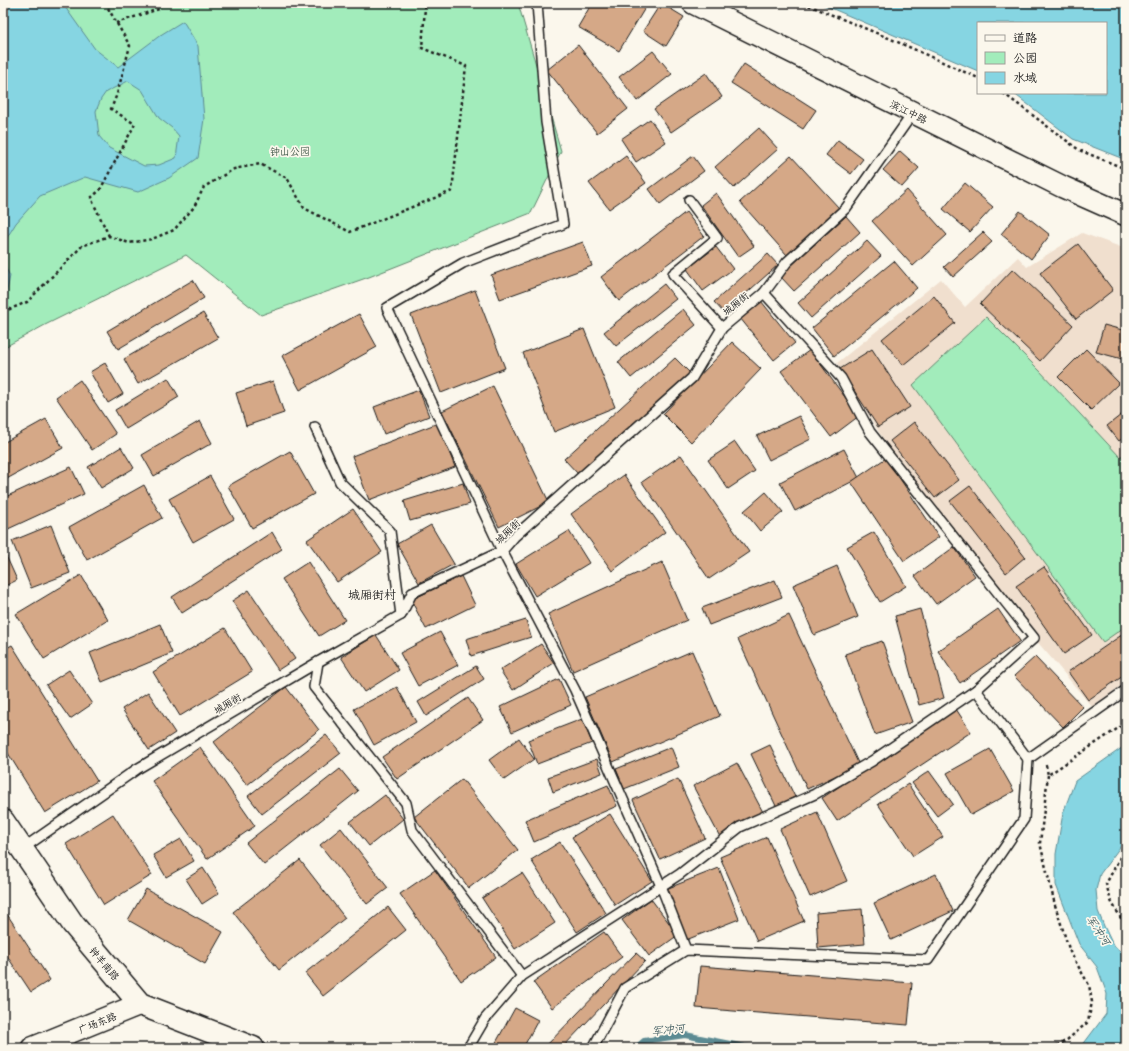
<svg xmlns="http://www.w3.org/2000/svg" width="1129" height="1051" font-family="'Playpen Sans','LXGW WenKai TC',sans-serif">
  <style>
    .built { fill: #f0dfce }
    .green { fill: #a2ecbb; stroke: #5f846c }
    .water { fill: #86d5e2; stroke: #5c8b93; fill-rule: evenodd }
    .lines { fill: none; stroke-linecap: round; stroke-linejoin: round }
    .stream { stroke: #5c8b93; stroke-width: 6 }
    .building { fill: #d5a887; stroke: #1c1c1c }
    .service-casing { stroke: #1c1c1c; stroke-width: 12 }
    .tertiary-casing { stroke: #1c1c1c; stroke-width: 24 }
    .secondary-casing { stroke: #1c1c1c; stroke-width: 25 }
    .path { stroke: #1c1c1c; stroke-width: 2.5; stroke-dasharray: 3 3; stroke-linecap: butt }
    .service { stroke: #fbf7ec; stroke-width: 9 }
    .tertiary { stroke: #fbf7ec; stroke-width: 21 }
    .secondary { stroke: #fbf7ec; stroke-width: 22 }
    .labels { text-anchor: middle; dominant-baseline: central; stroke-width: 3.5; stroke-linejoin: round; paint-order: stroke }
    .street-label { font-size: 10px; fill: #1c1c1c; stroke: #fbf7ec }
    .park-label { font-size: 10px; fill: #445a4c; stroke: #fbf7ec }
    .water-label { font-size: 11px; font-style: italic; fill: #415d61; stroke: #fbf7ec }
    .quarter-label { font-size: 12px; fill: #1c1c1c; stroke: #fbf7ec }
  </style>
  <rect width="100%" height="100%" fill="#fbf7ec"/>
  <filter id="ink" filterUnits="userSpaceOnUse"><feTurbulence type="fractalNoise" baseFrequency=".025" numOctaves="2"/><feDisplacementMap in="SourceGraphic" scale="8" xChannelSelector="R" yChannelSelector="G"/><feConvolveMatrix kernelMatrix="1 2 1 2 8 2 1 2 1" color-interpolation-filters="sRGB"/></filter>
  <g filter="url(#ink)">
    <polygon class="built" points="1082,233 1126,249 1126,682 1092,707 1053,660 951,542 882,437 837,363 941,279 965,307 1018,257 1027,267"/>
    <g class="green">
      <polygon points="3,3 518,3 561,151 531,213 369,277 261,315 186,255 45,325 3,348"/>
      <polygon points="986,317 1040,371 1120,457 1126,453 1126,626 1103,642 913,385"/>
    </g>
    <g class="water">
      <path d="M 3,3 L 61,3 L 65,7 L 95,49 L 118,67 L 162,34 L 183,21 L 198,46 L 204,119 L 198,158 L 169,178 L 138,192 L 85,177 L 40,196 L 16,223 L 3,244 L 3,128 L 7,116 L 3,112 ZM 128,81 L 142,90 L 159,118 L 172,128 L 179,136 L 176,158 L 159,165 L 144,166 L 109,148 L 99,136 L 96,111 L 101,99 L 106,92 Z"/>
      <polygon points="819,3 1126,3 1126,160 1073,139 1013,93 1106,93 1106,23 978,23 978,71"/>
      <polygon points="3,263 10,276 3,310"/>
      <polygon points="1126,745 1126,839 1100,874 1096,890 1098,911 1104,926 1113,945 1126,956 1126,1048 1077,1048 1082,1046 1106,1014 1107,994 1097,967 1079,944 1056,885 1056,854 1063,813 1075,781"/>
    </g>
    <g class="lines">
      <polyline class="stream" points="636,1048 644,1041 685,1035 750,1048"/>
    </g>
    <g class="building">
      <polygon points="592,3 648,3 619,51 578,27"/>
      <polygon points="661,3 684,17 666,46 643,31"/>
      <polygon points="578,45 628,109 597,133 547,70"/>
      <polygon points="653,51 672,74 637,101 619,77"/>
      <polygon points="744,64 816,110 803,129 731,83"/>
      <polygon points="706,73 722,97 671,132 654,109"/>
      <polygon points="650,119 666,142 636,162 621,139"/>
      <polygon points="759,128 778,149 734,188 715,167"/>
      <polygon points="838,140 863,159 851,174 826,155"/>
      <polygon points="900,151 919,168 902,187 883,170"/>
      <polygon points="626,156 646,183 609,209 589,183"/>
      <polygon points="693,156 704,171 660,204 649,189"/>
      <polygon points="791,156 839,208 787,255 740,202"/>
      <polygon points="965,183 993,207 970,232 943,209"/>
      <polygon points="907,190 947,235 913,266 872,221"/>
      <polygon points="716,193 754,246 738,257 701,205"/>
      <polygon points="1020,211 1050,235 1031,259 1001,234"/>
      <polygon points="686,212 704,236 619,301 601,277"/>
      <polygon points="846,216 860,232 794,291 780,276"/>
      <polygon points="983,232 992,242 953,277 944,267"/>
      <polygon points="867,241 881,256 811,318 798,303"/>
      <polygon points="583,242 592,266 500,299 491,275"/>
      <polygon points="1078,244 1113,290 1076,319 1040,273"/>
      <polygon points="716,247 733,269 703,291 687,269"/>
      <polygon points="768,254 778,265 724,313 714,302"/>
      <polygon points="894,261 917,288 834,356 812,328"/>
      <polygon points="1013,269 1073,325 1040,361 980,304"/>
      <polygon points="193,280 204,298 118,349 107,331"/>
      <polygon points="664,284 676,299 616,346 604,332"/>
      <polygon points="475,290 505,368 441,393 411,315"/>
      <polygon points="934,296 955,323 903,365 882,339"/>
      <polygon points="761,301 795,343 774,360 740,318"/>
      <polygon points="683,309 696,325 631,378 618,362"/>
      <polygon points="203,313 218,338 138,384 124,359"/>
      <polygon points="359,314 377,347 300,390 282,356"/>
      <polygon points="1104,325 1126,331 1126,360 1096,352"/>
      <polygon points="584,329 615,407 554,432 523,353"/>
      <polygon points="732,342 761,369 691,442 663,414"/>
      <polygon points="872,349 910,407 878,427 840,369"/>
      <polygon points="1086,349 1119,383 1091,410 1058,377"/>
      <polygon points="810,350 859,416 831,437 781,371"/>
      <polygon points="675,358 691,374 579,475 564,459"/>
      <polygon points="105,363 123,394 108,403 90,372"/>
      <polygon points="168,378 179,397 126,429 115,410"/>
      <polygon points="80,380 116,434 92,450 56,397"/>
      <polygon points="273,381 284,413 246,426 236,393"/>
      <polygon points="493,386 549,502 499,527 442,411"/>
      <polygon points="419,390 429,416 384,434 374,407"/>
      <polygon points="1126,411 1126,436 1119,441 1107,426"/>
      <polygon points="799,416 811,439 769,460 757,436"/>
      <polygon points="46,419 63,448 3,481 3,443"/>
      <polygon points="200,421 212,443 154,476 142,455"/>
      <polygon points="914,422 959,480 935,498 890,441"/>
      <polygon points="438,423 455,467 369,500 352,456"/>
      <polygon points="735,442 755,471 728,489 708,460"/>
      <polygon points="121,447 134,468 101,488 88,467"/>
      <polygon points="844,449 859,478 795,511 780,482"/>
      <polygon points="290,451 314,494 252,528 228,486"/>
      <polygon points="681,455 749,552 709,579 642,482"/>
      <polygon points="886,458 939,537 904,561 851,482"/>
      <polygon points="71,467 84,494 8,529 3,517 3,498"/>
      <polygon points="624,475 665,532 612,571 571,514"/>
      <polygon points="210,476 234,519 193,542 169,499"/>
      <polygon points="463,483 470,504 410,521 404,501"/>
      <polygon points="144,485 162,518 87,560 69,527"/>
      <polygon points="970,486 1025,557 1006,573 950,501"/>
      <polygon points="766,492 783,512 760,531 744,511"/>
      <polygon points="353,509 382,552 337,582 307,540"/>
      <polygon points="51,525 70,573 31,588 12,541"/>
      <polygon points="431,525 454,564 419,583 397,544"/>
      <polygon points="569,531 589,563 535,596 516,564"/>
      <polygon points="272,532 282,549 182,613 172,597"/>
      <polygon points="874,532 906,586 880,602 847,547"/>
      <polygon points="954,547 975,576 936,604 915,576"/>
      <polygon points="3,549 17,580 3,587"/>
      <polygon points="308,562 345,620 319,636 282,579"/>
      <polygon points="662,562 687,620 573,671 548,614"/>
      <polygon points="837,566 858,617 814,635 793,585"/>
      <polygon points="1044,567 1092,635 1064,654 1016,586"/>
      <polygon points="81,575 108,620 44,659 16,614"/>
      <polygon points="461,576 475,605 426,629 411,600"/>
      <polygon points="775,580 782,597 709,625 702,608"/>
      <polygon points="249,590 295,659 278,670 232,601"/>
      <polygon points="920,609 944,698 919,705 895,616"/>
      <polygon points="998,609 1020,641 960,683 938,651"/>
      <polygon points="789,615 859,765 807,789 738,639"/>
      <polygon points="526,620 531,637 471,656 466,639"/>
      <polygon points="160,624 172,653 102,682 90,653"/>
      <polygon points="225,628 252,672 180,716 153,672"/>
      <polygon points="440,632 458,665 418,686 400,653"/>
      <polygon points="1126,632 1126,674 1088,700 1068,672"/>
      <polygon points="376,635 399,670 364,692 341,657"/>
      <polygon points="882,641 912,722 875,735 845,654"/>
      <polygon points="541,644 554,663 513,690 500,670"/>
      <polygon points="12,645 97,781 45,813 3,745 3,650"/>
      <polygon points="692,651 720,716 613,762 585,697"/>
      <polygon points="1035,657 1083,707 1063,727 1014,676"/>
      <polygon points="476,666 484,679 426,716 418,702"/>
      <polygon points="69,670 92,704 70,719 46,685"/>
      <polygon points="559,679 571,705 512,732 500,707"/>
      <polygon points="286,687 319,730 247,785 214,742"/>
      <polygon points="397,687 416,722 374,745 354,709"/>
      <polygon points="148,692 175,733 149,750 122,709"/>
      <polygon points="468,698 483,720 397,779 382,757"/>
      <polygon points="956,709 971,732 837,821 822,798"/>
      <polygon points="582,719 592,743 537,764 528,740"/>
      <polygon points="326,735 341,753 262,814 248,796"/>
      <polygon points="519,738 534,759 504,780 489,760"/>
      <polygon points="770,745 795,797 776,806 751,754"/>
      <polygon points="200,747 255,826 207,859 152,781"/>
      <polygon points="671,747 679,767 624,789 616,769"/>
      <polygon points="990,749 1014,791 971,815 947,773"/>
      <polygon points="597,759 602,773 553,792 548,777"/>
      <polygon points="737,763 764,814 720,837 693,786"/>
      <polygon points="340,769 358,791 264,865 246,843"/>
      <polygon points="929,771 953,804 937,816 912,783"/>
      <polygon points="462,779 518,850 469,888 414,817"/>
      <polygon points="678,779 705,838 660,859 633,800"/>
      <polygon points="908,784 943,837 913,856 878,804"/>
      <polygon points="608,785 617,806 534,842 525,820"/>
      <polygon points="385,795 403,819 369,846 350,822"/>
      <polygon points="817,812 847,881 810,897 780,829"/>
      <polygon points="113,814 152,875 104,905 66,844"/>
      <polygon points="610,814 652,881 615,905 572,837"/>
      <polygon points="341,828 388,888 367,904 320,845"/>
      <polygon points="767,837 804,921 757,941 720,857"/>
      <polygon points="181,839 194,861 166,877 153,855"/>
      <polygon points="560,842 606,913 577,932 531,860"/>
      <polygon points="300,860 345,918 279,970 233,912"/>
      <polygon points="203,868 219,893 202,904 186,879"/>
      <polygon points="719,868 739,919 686,940 666,889"/>
      <polygon points="435,870 496,957 461,981 400,894"/>
      <polygon points="522,873 555,923 515,949 482,898"/>
      <polygon points="936,874 953,911 891,940 874,903"/>
      <polygon points="146,889 223,932 205,964 128,920"/>
      <polygon points="651,899 678,935 649,956 622,920"/>
      <polygon points="388,907 406,930 323,996 305,973"/>
      <polygon points="3,908 50,980 31,992 3,950"/>
      <polygon points="862,909 865,944 818,948 816,913"/>
      <polygon points="604,932 622,957 552,1008 533,982"/>
      <polygon points="636,953 645,961 562,1048 544,1048"/>
      <polygon points="700,966 912,983 908,1025 696,1008"/>
      <polygon points="515,1008 538,1020 523,1048 493,1048"/>
    </g>
    <g class="lines">
      <g class="service-casing">
        <g id="service">
          <polyline points="537,3 546,122 563,224 463,263 387,308 502,551 575,690 661,886 686,950"/>
          <polyline points="689,200 717,238 673,274 722,328"/>
          <polyline points="764,293 841,378 870,432 1034,638 976,690"/>
          <polyline points="315,427 340,482 390,531 401,615"/>
          <polyline points="318,662 314,687 406,803 412,830 522,976"/>
          <polyline points="22,849 137,769 318,662 401,615 412,593 502,551 514,537 692,378 722,328 764,293 787,262 846,208 913,113"/>
          <polyline points="468,1048 485,1019 522,976 680,874 740,827 815,794 872,761 976,690 1028,759"/>
          <polyline points="593,1048 625,988 686,950 928,960 1024,819 1028,759 1126,690"/>
        </g>
      </g>
      <g class="tertiary-casing">
        <g id="tertiary">
          <polyline points="693,3 1063,187 1126,215"/>
          <polyline points="32,1048 140,1004"/>
        </g>
      </g>
      <g class="secondary-casing">
        <polyline id="secondary" points="3,821 73,924 140,1004 253,1048"/>
      </g>
      <g class="path">
        <polyline points="105,3 130,46 117,94 111,109 135,124 100,190 91,198 109,236"/>
        <polyline points="803,3 891,39 978,78"/>
        <polyline points="116,23 159,9 161,3"/>
        <polyline points="1003,93 1079,150 1126,169"/>
        <polyline points="3,312 27,302 82,246 109,236 129,243 152,239 174,230 194,207 204,187 234,169 260,164 287,178 304,208 350,232 452,191 466,66 422,48 425,7 423,3"/>
        <polyline points="1046,765 1048,775 1126,723"/>
        <polyline points="1048,775 1040,843 1055,905 1070,952 1089,985 1092,1002 1088,1022 1067,1040 1053,1048"/>
        <polyline points="1126,846 1106,884 1111,901 1126,927"/>
      </g>
      <use href="#service" class="service"/>
      <use href="#tertiary" class="tertiary"/>
      <use href="#secondary" class="secondary"/>
    </g>
  </g>
  <g class="labels">
    <g class="street-label">
      <text transform="translate(909 111) rotate(26)">滨江中路</text>
      <text transform="translate(735 303) rotate(-39)">城厢街</text>
      <text transform="translate(507 531) rotate(-44)">城厢街</text>
      <text transform="translate(227 703) rotate(-31)">城厢街</text>
      <text transform="translate(105 963) rotate(50)">钟羊南路</text>
      <text transform="translate(97 1022) rotate(-22)">广场东路</text>
    </g>
    <g class="park-label">
      <text x="290" y="150">钟山公园</text>
    </g>
    <g class="water-label">
      <text transform="translate(1099 930) rotate(56)">军冲河</text>
      <text transform="translate(668 1029) rotate(-6)">军冲河</text>
    </g>
    <g class="quarter-label">
      <text x="372" y="594">城厢街村</text>
    </g>
  </g>
  <rect width="1129" height="1051" fill="none" stroke="#fbf7ec" stroke-width="16"/>
  <rect x="8" y="8" width="1113" height="1035" fill="none" stroke="#1c1c1c" stroke-width="1.5" filter="url(#ink)"/>
  <rect x="977" y="22" width="130" height="72" fill="#fbf7ec" stroke="#a29f99"/>
  <rect x="985" y="35" width="20" height="6" fill="#fbf7ec" stroke="#a29f99"/>
  <text x="1013" y="42" font-size="12" fill="#1c1c1c">道路</text>
  <rect x="985" y="52" width="20" height="12" fill="#a2ecbb" stroke="#a29f99"/>
  <text x="1013" y="62" font-size="12" fill="#1c1c1c">公园</text>
  <rect x="985" y="72" width="20" height="12" fill="#86d5e2" stroke="#a29f99"/>
  <text x="1013" y="82" font-size="12" fill="#1c1c1c">水域</text>
</svg>
